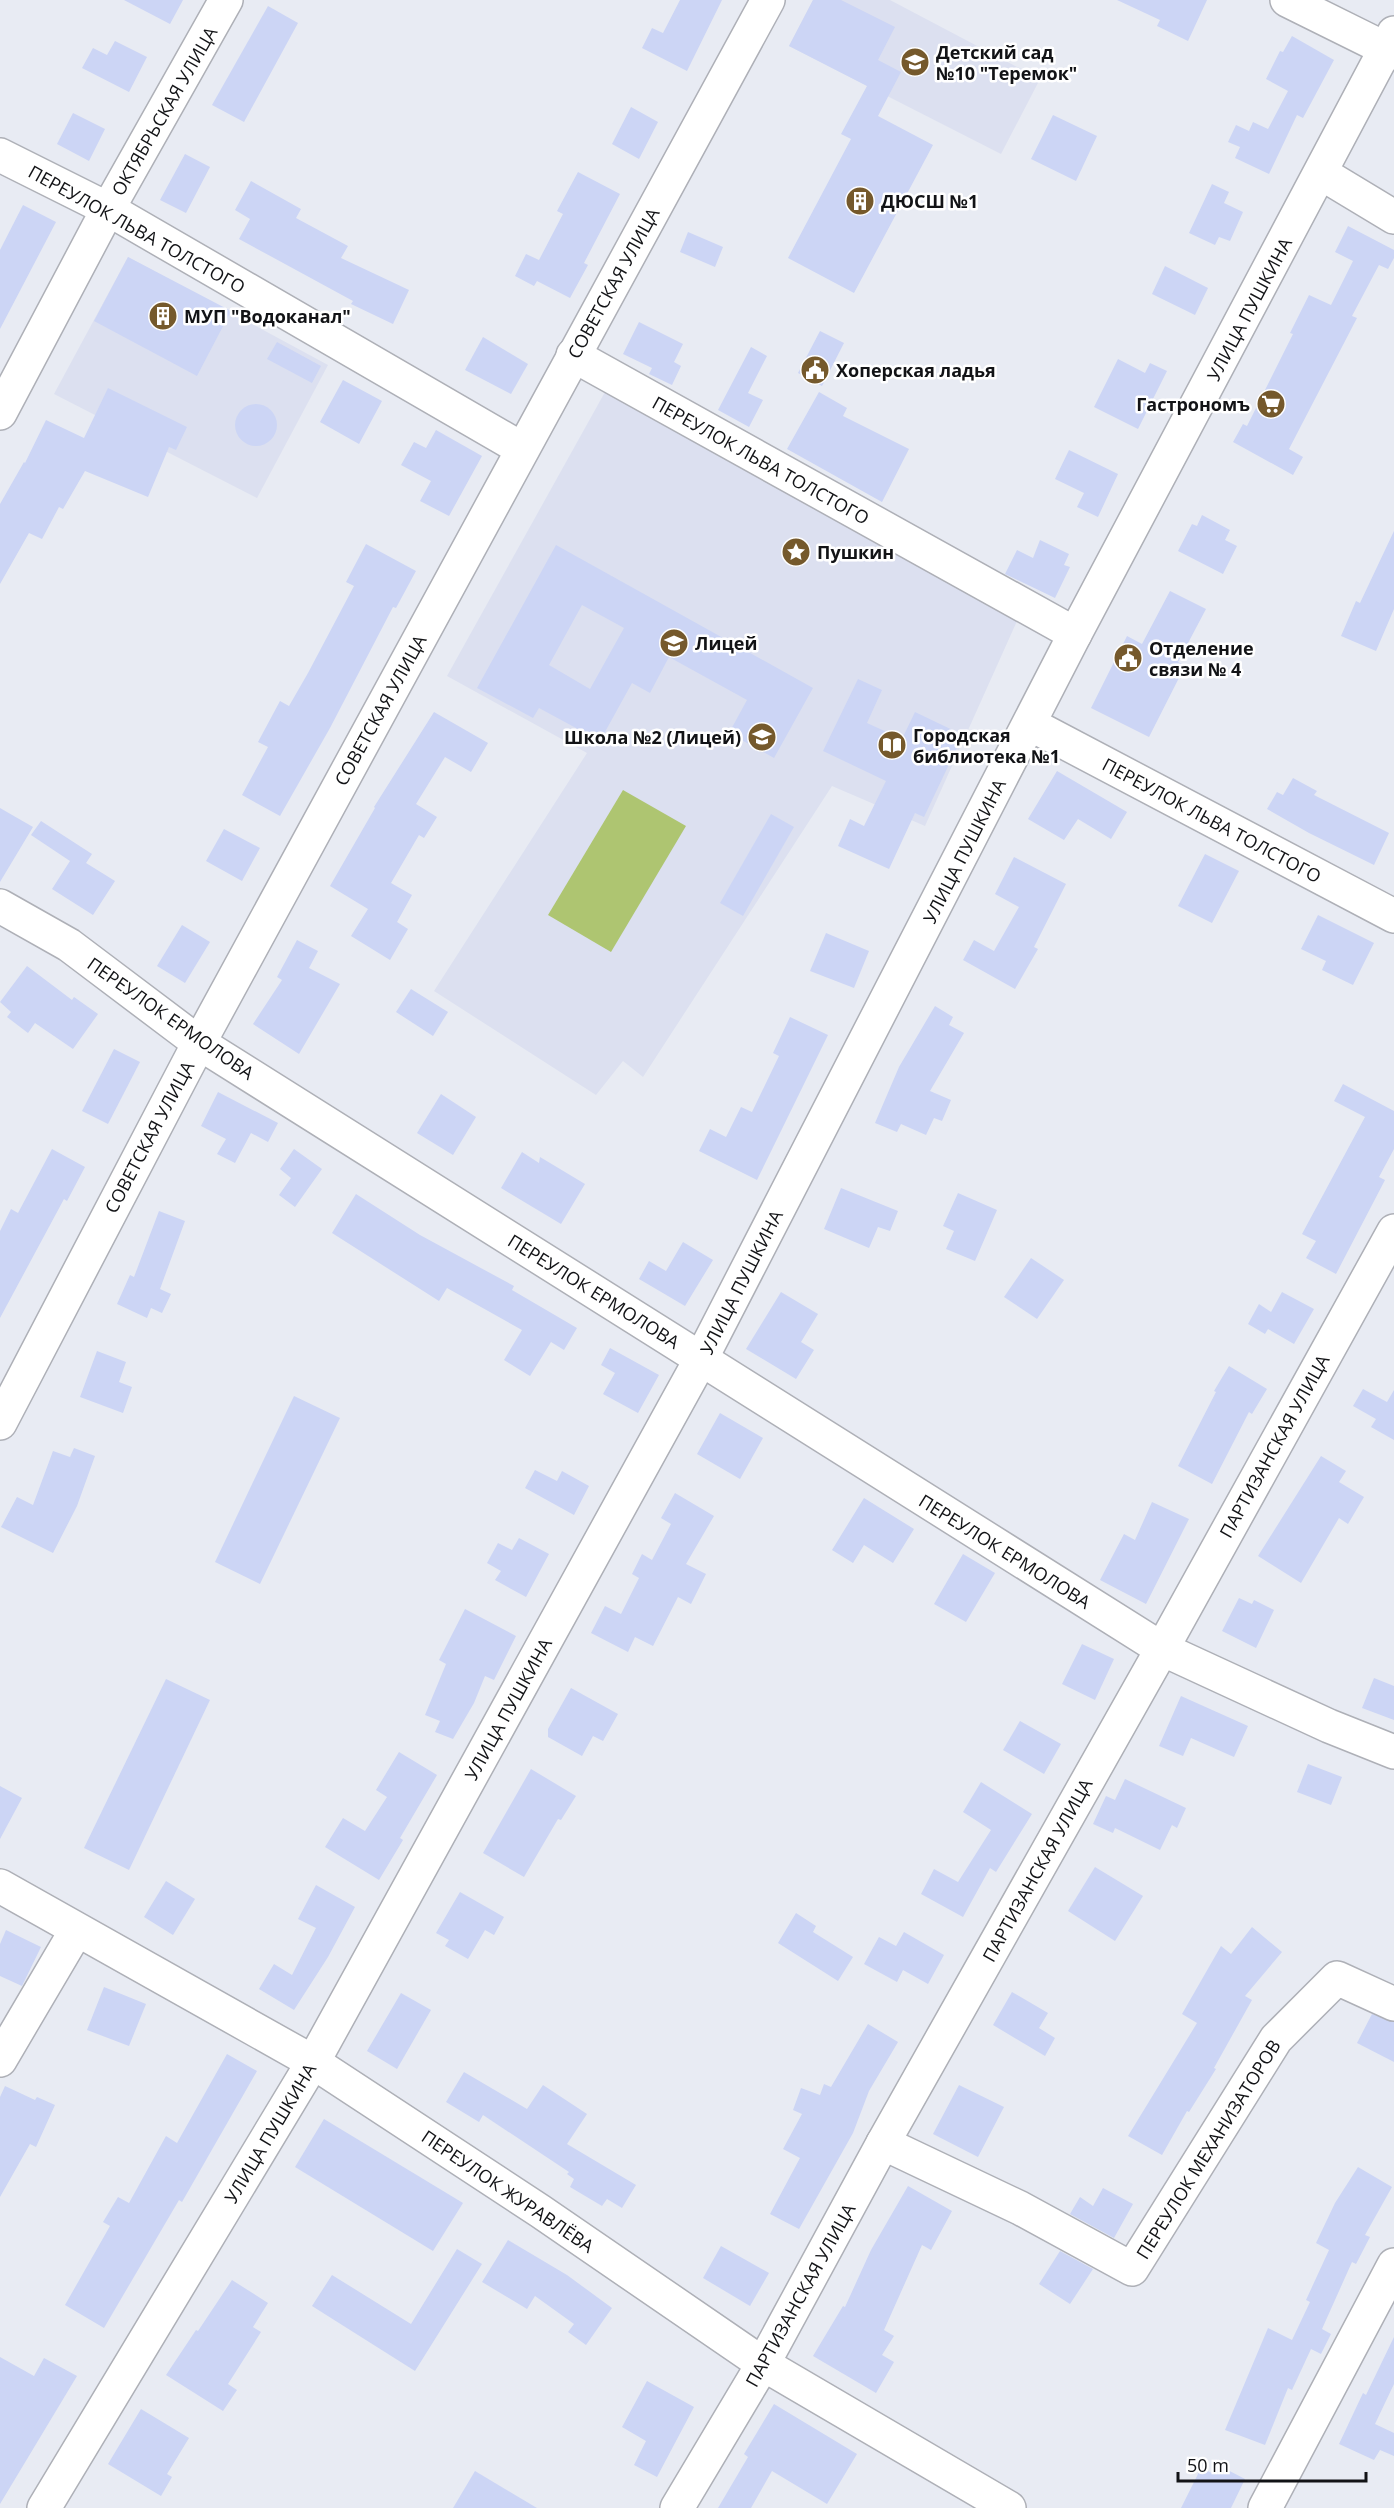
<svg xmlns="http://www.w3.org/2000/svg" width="1394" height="2508" font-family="'Open Sans',sans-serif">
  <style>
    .built { fill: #dce0f0 }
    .green { fill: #aec571 }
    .building { fill: #ccd5f5; fill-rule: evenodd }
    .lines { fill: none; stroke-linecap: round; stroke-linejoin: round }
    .minor-casing { stroke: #aeb0b7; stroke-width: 36 }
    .major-casing { stroke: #aeb0b7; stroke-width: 36 }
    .minor { stroke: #fff; stroke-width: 33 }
    .major { stroke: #fff; stroke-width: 33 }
    .labels { text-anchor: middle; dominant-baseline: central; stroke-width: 5; stroke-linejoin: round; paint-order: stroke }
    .poi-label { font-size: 18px; font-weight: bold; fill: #121316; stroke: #fff; text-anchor: start }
    .street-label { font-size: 18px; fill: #121316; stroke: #fff }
  </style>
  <rect width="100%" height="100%" fill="#e8ebf3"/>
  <g class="built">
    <polygon points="813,0 890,0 1040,79 1001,154 789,46"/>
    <polygon points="128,257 328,365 257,498 54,394"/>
    <polygon points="605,392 1017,621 925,826 832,786 643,1077 623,1061 596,1095 434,991 587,753 447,676"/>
  </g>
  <polygon class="green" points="623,790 686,826 611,952 548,915"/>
  <g class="building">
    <polygon points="124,0 183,0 170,24"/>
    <polygon points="680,0 722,0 687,71 642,48 652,28 663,33"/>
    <polygon points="813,0 841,0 895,27 878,60 901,72 878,116 933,145 854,293 788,258 851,139 841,134 867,86 789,46"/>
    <polygon points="1117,0 1207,0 1188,41 1157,26 1160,20"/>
    <polygon points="268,6 298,23 244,122 212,105"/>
    <polygon points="1292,36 1334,60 1303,118 1297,115 1269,174 1235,158 1240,147 1228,142 1236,125 1249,131 1253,122 1268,129 1288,91 1266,79 1280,51 1283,52"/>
    <polygon points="115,41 147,57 129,92 82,68 93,48 107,55"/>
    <polygon points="631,107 658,122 639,159 612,144"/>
    <polygon points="73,113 105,129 89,161 57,144"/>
    <polygon points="1053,115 1097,136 1076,181 1031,159"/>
    <polygon points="185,154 210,167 186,213 160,200"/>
    <polygon points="578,172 620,194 584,263 588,265 570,298 537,281 534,286 515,276 526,254 539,260 563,214 557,211"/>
    <polygon points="251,181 301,209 296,218 348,246 341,258 409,290 393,324 351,304 353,301 239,239 250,219 235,210"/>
    <polygon points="1212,184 1229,192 1224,203 1243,212 1230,241 1219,237 1215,245 1189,233"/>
    <polygon points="23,205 56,222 0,329 0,250"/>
    <polygon points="1348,226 1394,250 1394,258 1388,269 1379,265 1352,316 1357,318 1289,449 1303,457 1293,475 1233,442 1243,424 1247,426 1293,334 1290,333 1309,295 1331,305 1353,261 1335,252"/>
    <polygon points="688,232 723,247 715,267 680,252"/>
    <polygon points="128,257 231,311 197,376 94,321"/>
    <polygon points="1165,266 1208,288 1195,315 1152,294"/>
    <polygon points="639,322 683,344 674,362 681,366 672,385 649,374 652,368 623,354"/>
    <polygon points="820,331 844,343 822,386 798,373"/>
    <polygon points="483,337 528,364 511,394 465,370"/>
    <polygon points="277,342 321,366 312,383 267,359"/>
    <polygon points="751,347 767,356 748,393 763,400 749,427 718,410"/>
    <polygon points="1118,359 1145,373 1150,363 1167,371 1138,429 1094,407"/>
    <polygon points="343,380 382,401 359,444 320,422"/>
    <polygon points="108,388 187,427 176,450 169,447 148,497 85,471 63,509 59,507 42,539 29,533 0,584 0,504 24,462 25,463 46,420 84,438"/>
    <polygon points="819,392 847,408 843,416 909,449 882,502 787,449"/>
    <circle cx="256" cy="425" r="21"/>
    <polygon points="436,430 482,456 449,516 420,501 431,481 401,465 414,442 426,448"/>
    <polygon points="1069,450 1118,474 1098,517 1077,507 1084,493 1055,479"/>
    <polygon points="1202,515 1230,530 1225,540 1237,546 1223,574 1178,551 1192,524 1197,526"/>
    <polygon points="1394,531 1394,609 1376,651 1341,636 1356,601 1360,603"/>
    <polygon points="1040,540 1069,554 1064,565 1070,567 1055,598 1005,574 1017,550 1033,558"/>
    <polygon points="366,544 416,571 396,608 393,607 330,728 280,816 242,795 268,747 258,742 280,701 289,706 308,673 354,586 346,582"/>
    <path d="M 556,545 L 813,688 L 774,758 L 729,733 L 747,700 L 669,657 L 650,693 L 632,683 L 600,741 L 539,708 L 533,718 L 477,688 ZM 582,605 L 624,628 L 590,689 L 549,665 Z"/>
    <polygon points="1170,591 1206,609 1178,662 1185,666 1149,737 1091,708 1127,636 1142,644"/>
    <polygon points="858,679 882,690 867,723 902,739 915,712 963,735 924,817 915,813 889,869 838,846 850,819 864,826 886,781 823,751"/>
    <polygon points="434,712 488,743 471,772 445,757 416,804 437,817 424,838 419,835 391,883 412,895 397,922 408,929 390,960 351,936 368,909 330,886 375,808 374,807"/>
    <polygon points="1057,771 1127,812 1111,839 1078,819 1064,840 1028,819"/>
    <polygon points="1293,778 1317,791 1314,795 1389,833 1374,865 1309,833 1267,809 1277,792 1283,795"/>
    <polygon points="0,808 33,827 0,882"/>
    <polygon points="771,814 794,827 743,916 720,903"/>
    <polygon points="41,821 92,854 86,863 115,881 93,915 52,889 70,861 31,835"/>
    <polygon points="224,829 260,848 242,881 206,861"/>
    <polygon points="1205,854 1239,871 1212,923 1178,906"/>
    <polygon points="1014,857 1066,884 1034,947 1038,949 1015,989 963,960 974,940 994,951 1019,907 995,894"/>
    <polygon points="1318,915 1374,943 1353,985 1322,970 1326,961 1301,949"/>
    <polygon points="182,925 210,942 185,983 157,966"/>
    <polygon points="826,933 869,951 854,988 810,971"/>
    <polygon points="297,940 318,951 309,968 340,984 299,1054 253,1024 282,980 277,977"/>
    <polygon points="27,966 72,1000 74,997 98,1014 73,1049 35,1023 28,1033 7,1017 11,1012 0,1002"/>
    <polygon points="411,989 448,1012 433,1036 396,1012"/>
    <polygon points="935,1006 953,1017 949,1025 964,1033 930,1091 951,1100 942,1121 934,1118 926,1135 901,1124 897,1132 875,1123 899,1067"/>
    <polygon points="790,1017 828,1035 757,1180 699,1151 710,1129 726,1137 741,1107 752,1112 779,1056 773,1053"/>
    <polygon points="114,1049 140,1062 108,1124 82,1111"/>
    <polygon points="1343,1084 1394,1111 1394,1149 1379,1177 1385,1180 1336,1274 1306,1258 1316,1241 1302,1234 1365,1117 1334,1101"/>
    <polygon points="218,1092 278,1123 268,1142 251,1133 235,1163 217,1154 226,1139 201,1126"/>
    <polygon points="441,1094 476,1117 453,1155 417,1133"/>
    <polygon points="52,1149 85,1167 67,1201 64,1199 0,1318 0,1231 11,1209 18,1213"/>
    <polygon points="294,1149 322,1169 295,1207 279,1195 291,1178 280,1169"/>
    <polygon points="522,1152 539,1163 540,1157 585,1184 561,1224 501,1188"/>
    <polygon points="841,1188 898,1211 890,1231 878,1227 869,1248 824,1229"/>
    <polygon points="958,1193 997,1210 975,1261 946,1249 954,1231 943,1226"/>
    <polygon points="356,1194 420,1235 514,1286 512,1290 577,1328 564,1350 551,1342 530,1376 504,1360 522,1330 447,1288 439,1301 332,1233"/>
    <polygon points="159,1211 185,1221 160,1289 171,1294 162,1313 151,1308 147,1318 117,1304 130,1275 134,1277"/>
    <polygon points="683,1242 713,1260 685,1306 639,1279 649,1261 666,1271"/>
    <polygon points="1031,1258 1064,1280 1037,1319 1004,1297"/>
    <polygon points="781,1292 818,1314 801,1342 814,1350 796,1379 746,1349"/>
    <polygon points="1282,1292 1314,1309 1294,1344 1268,1329 1265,1334 1248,1324 1259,1304 1271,1312"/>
    <polygon points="610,1348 659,1375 638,1413 603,1394 615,1373 601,1365"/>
    <polygon points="97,1351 126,1362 119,1382 132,1387 123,1413 80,1397"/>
    <polygon points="1229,1366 1267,1389 1252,1414 1249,1412 1212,1484 1178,1466 1216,1392 1214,1391"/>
    <polygon points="1363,1389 1387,1402 1394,1390 1394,1440 1371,1427 1376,1419 1353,1406"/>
    <polygon points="294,1396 340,1418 260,1584 215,1562"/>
    <polygon points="720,1413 763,1438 740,1479 697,1454"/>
    <polygon points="74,1448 95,1456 77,1506 53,1553 1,1527 17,1497 33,1505 53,1451 70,1457"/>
    <polygon points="1321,1456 1346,1471 1339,1482 1364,1497 1348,1524 1339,1518 1301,1583 1258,1556"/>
    <polygon points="535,1470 557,1481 562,1471 589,1486 574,1515 525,1488"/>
    <polygon points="675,1493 714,1516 686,1564 706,1574 691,1604 678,1597 653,1646 635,1637 628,1652 591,1633 605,1606 621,1614 639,1578 632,1574 642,1554 652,1560 671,1524 661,1518"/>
    <polygon points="864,1498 914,1529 893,1563 864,1545 853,1563 832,1550"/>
    <polygon points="1152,1502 1189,1519 1146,1604 1100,1580 1124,1534 1135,1540"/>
    <polygon points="519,1538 549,1554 526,1597 495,1580 501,1571 487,1563 498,1543 512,1550"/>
    <polygon points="963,1554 995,1573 966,1622 934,1604"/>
    <polygon points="1239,1598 1252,1604 1254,1600 1274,1610 1256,1648 1222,1631"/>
    <polygon points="465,1609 516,1636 494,1680 485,1676 474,1703 453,1739 435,1732 440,1721 425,1715 446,1664 439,1660"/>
    <polygon points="1082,1644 1114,1659 1095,1700 1062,1684"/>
    <polygon points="1374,1678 1394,1686 1394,1720 1362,1708"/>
    <polygon points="166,1679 210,1700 129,1870 84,1848"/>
    <polygon points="571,1688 618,1714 603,1741 593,1736 582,1756 548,1737 548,1729"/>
    <polygon points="1181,1696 1248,1726 1234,1757 1191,1738 1183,1756 1159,1746"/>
    <polygon points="1020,1721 1061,1744 1044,1774 1003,1750"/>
    <polygon points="399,1752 437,1775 400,1838 403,1840 379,1880 325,1847 343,1818 365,1831 387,1797 376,1790"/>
    <polygon points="1308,1764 1342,1777 1331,1805 1297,1792"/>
    <polygon points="531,1769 576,1796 561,1820 558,1819 524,1877 483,1853"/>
    <polygon points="1125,1779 1186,1808 1177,1828 1172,1825 1160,1850 1115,1828 1113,1833 1093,1824 1106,1796 1115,1800"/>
    <polygon points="981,1782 1032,1814 996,1872 990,1868 963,1917 921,1894 934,1869 958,1882 991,1830 963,1812"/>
    <polygon points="0,1786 22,1798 0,1839"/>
    <polygon points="1095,1867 1143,1896 1115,1941 1068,1911"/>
    <polygon points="166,1881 195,1899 173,1935 144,1917"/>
    <polygon points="316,1885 355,1907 328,1957 294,2010 259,1989 274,1964 292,1975 316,1928 298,1919"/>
    <polygon points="460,1892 504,1917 494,1935 485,1930 468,1959 445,1946 449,1940 436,1933"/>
    <polygon points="796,1913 816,1926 813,1932 853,1957 838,1981 778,1943"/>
    <polygon points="1252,1927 1282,1952 1245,1996 1252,2000 1214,2068 1216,2069 1189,2112 1187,2111 1162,2155 1128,2136 1197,2023 1182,2014 1221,1946 1231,1954"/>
    <polygon points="6,1930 41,1947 22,1986 0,1976 0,1944"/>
    <polygon points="904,1932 944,1955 928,1984 903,1970 897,1982 864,1964 879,1937 896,1946"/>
    <polygon points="104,1987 146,2004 129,2046 87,2030"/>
    <polygon points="1012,1992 1048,2013 1039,2028 1055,2038 1045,2056 993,2025"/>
    <polygon points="401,1993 431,2010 397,2069 367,2051"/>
    <polygon points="1372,2014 1394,2022 1394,2062 1357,2043"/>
    <polygon points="868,2024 898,2042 869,2091 853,2133 799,2229 770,2214 800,2158 783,2149 802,2114 793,2110 801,2088 820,2095 824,2084 831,2087"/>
    <polygon points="227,2054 257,2071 182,2202 179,2200 104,2328 65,2305 110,2226 103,2222 118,2197 129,2203 166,2136 177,2143"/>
    <polygon points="464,2072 527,2109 543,2085 587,2114 567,2144 636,2185 622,2208 607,2199 602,2206 570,2187 574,2179 567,2174 569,2172 483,2115 479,2122 446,2102"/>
    <polygon points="959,2085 1004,2107 978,2157 933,2134"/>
    <polygon points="5,2086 35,2100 37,2097 55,2105 36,2147 30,2144 0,2197 0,2097"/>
    <polygon points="324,2119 463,2203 433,2251 295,2167"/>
    <polygon points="1358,2167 1392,2187 1365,2235 1370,2237 1356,2264 1352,2262 1322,2329 1331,2334 1321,2354 1311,2349 1292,2390 1288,2388 1265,2445 1225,2430 1268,2328 1292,2340 1310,2302 1306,2300 1329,2250 1316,2243 1335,2203"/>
    <polygon points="908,2186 952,2211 931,2250 922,2245 884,2330 894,2336 882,2355 894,2362 876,2393 813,2356 843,2306 845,2307 871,2250"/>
    <polygon points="1103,2188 1133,2204 1114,2238 1070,2214 1080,2197 1093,2206"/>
    <polygon points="508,2240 567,2275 612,2308 586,2345 568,2332 574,2324 535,2296 527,2309 482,2282"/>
    <polygon points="721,2246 769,2273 750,2306 703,2278"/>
    <polygon points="457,2249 482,2264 415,2371 312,2306 332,2275 411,2324"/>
    <polygon points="1060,2251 1093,2269 1070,2304 1039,2284"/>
    <polygon points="232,2280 268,2303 253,2327 261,2332 228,2384 237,2390 223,2411 166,2375 196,2330 198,2331"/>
    <polygon points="1394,2337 1394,2384 1375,2424 1394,2433 1394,2456 1380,2450 1374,2460 1339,2444 1363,2393 1366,2395"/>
    <polygon points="0,2357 34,2376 44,2358 77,2376 0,2504"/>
    <polygon points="647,2381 694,2407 657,2477 634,2465 646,2441 622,2427"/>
    <polygon points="774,2404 857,2454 827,2504 772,2471 751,2508 718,2508 748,2457 744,2454"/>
    <polygon points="141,2409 189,2438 167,2474 172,2477 161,2496 108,2464"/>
    <polygon points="1218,2465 1245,2479 1231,2508 1181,2508 1201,2468 1214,2474"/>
    <polygon points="475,2471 537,2508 453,2508"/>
  </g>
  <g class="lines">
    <g class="minor-casing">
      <g id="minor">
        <polyline points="1287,0 1394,53"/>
        <polyline points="0,155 108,209 522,449"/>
        <polyline points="1321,173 1394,217"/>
        <polyline points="573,355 1075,634"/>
        <polyline points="0,413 108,209 226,0"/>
        <polyline points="1030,724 1394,916"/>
        <polyline points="0,906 69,945 199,1043 1162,1649 1329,1726 1394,1752"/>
        <polyline points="0,1886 313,2062 540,2211 763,2364 1009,2508"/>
        <polyline points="0,2060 76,1931"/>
        <polyline points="883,2143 1020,2208 1132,2269 1276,2039 1337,1978 1394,2004"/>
        <polyline points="44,2508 313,2062 701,1359 1075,634 1394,33"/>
        <polyline points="677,2508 763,2364 883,2143 1162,1649 1394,1231"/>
        <polyline points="1265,2508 1394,2265"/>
      </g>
    </g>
    <g class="major-casing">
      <polyline id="major" points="0,1423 199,1043 768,0"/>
    </g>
    <use href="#minor" class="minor"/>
    <use href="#major" class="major"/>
  </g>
  <defs>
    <g id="school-disc" transform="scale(1.5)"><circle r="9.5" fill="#75592c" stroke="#fff"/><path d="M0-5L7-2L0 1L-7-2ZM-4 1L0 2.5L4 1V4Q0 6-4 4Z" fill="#fff"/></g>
    <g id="building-disc" transform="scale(1.5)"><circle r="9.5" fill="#75592c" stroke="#fff"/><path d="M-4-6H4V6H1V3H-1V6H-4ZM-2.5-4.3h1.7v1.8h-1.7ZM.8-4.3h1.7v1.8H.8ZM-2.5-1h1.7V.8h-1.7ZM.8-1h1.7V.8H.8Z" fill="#fff"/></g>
    <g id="civic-disc" transform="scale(1.5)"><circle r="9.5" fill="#75592c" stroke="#fff"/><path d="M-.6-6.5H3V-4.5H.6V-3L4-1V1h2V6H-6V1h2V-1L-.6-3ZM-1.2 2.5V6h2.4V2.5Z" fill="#fff"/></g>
    <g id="supermarket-disc" transform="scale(1.5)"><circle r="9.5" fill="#75592c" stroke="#fff"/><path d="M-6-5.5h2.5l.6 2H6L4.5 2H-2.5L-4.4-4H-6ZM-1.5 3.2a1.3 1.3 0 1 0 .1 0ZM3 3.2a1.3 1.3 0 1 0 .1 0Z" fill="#fff"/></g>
    <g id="sight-disc" transform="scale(1.5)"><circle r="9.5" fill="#75592c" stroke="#fff"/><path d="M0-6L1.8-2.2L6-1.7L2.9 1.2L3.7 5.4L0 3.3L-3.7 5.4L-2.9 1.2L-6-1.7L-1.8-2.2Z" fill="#fff"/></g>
    <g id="library-disc" transform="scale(1.5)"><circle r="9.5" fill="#75592c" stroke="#fff"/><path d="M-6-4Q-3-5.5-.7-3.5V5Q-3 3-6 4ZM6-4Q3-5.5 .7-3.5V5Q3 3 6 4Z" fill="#fff"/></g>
  </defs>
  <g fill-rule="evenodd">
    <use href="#school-disc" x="915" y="62"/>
    <use href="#building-disc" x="860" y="201"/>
    <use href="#building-disc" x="163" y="316"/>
    <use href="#civic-disc" x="815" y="370"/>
    <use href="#supermarket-disc" x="1271" y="404"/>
    <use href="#sight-disc" x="796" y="552"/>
    <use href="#school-disc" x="674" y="643"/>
    <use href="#civic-disc" x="1128" y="658"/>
    <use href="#school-disc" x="762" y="737"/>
    <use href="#library-disc" x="892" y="745"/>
  </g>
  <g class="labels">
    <g class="poi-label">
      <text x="936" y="52">Детский сад<tspan x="936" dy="21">№10 "Теремок"</tspan></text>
      <text x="881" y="201">ДЮСШ №1</text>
      <text x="184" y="316">МУП "Водоканал"</text>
      <text x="836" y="370">Хоперская ладья</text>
      <text x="1250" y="404" text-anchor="end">Гастрономъ</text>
      <text x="817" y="552">Пушкин</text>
      <text x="695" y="643">Лицей</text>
      <text x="1149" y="648">Отделение<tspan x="1149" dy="21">связи № 4</tspan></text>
      <text x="913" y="735">Городская<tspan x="913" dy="21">библиотека №1</tspan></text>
      <text x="741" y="737" text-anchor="end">Школа №2 (Лицей)</text>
    </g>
    <g class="street-label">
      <text transform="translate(164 111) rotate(-60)">ОКТЯБРЬСКАЯ УЛИЦА</text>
      <text transform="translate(137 229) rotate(29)">ПЕРЕУЛОК ЛЬВА ТОЛСТОГО</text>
      <text transform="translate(613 283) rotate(-61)">СОВЕТСКАЯ УЛИЦА</text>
      <text transform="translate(1249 309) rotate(-62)">УЛИЦА ПУШКИНА</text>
      <text transform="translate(761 460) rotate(29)">ПЕРЕУЛОК ЛЬВА ТОЛСТОГО</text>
      <text transform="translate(380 710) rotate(-61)">СОВЕТСКАЯ УЛИЦА</text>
      <text transform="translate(1212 820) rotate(28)">ПЕРЕУЛОК ЛЬВА ТОЛСТОГО</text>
      <text transform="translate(964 851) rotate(-63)">УЛИЦА ПУШКИНА</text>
      <text transform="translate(171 1018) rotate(35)">ПЕРЕУЛОК ЕРМОЛОВА</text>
      <text transform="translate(149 1137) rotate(-62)">СОВЕТСКАЯ УЛИЦА</text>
      <text transform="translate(741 1282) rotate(-63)">УЛИЦА ПУШКИНА</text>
      <text transform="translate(594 1291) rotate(32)">ПЕРЕУЛОК ЕРМОЛОВА</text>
      <text transform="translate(1274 1446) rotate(-61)">ПАРТИЗАНСКАЯ УЛИЦА</text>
      <text transform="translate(1005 1551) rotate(32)">ПЕРЕУЛОК ЕРМОЛОВА</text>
      <text transform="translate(508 1709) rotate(-61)">УЛИЦА ПУШКИНА</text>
      <text transform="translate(1037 1870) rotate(-61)">ПАРТИЗАНСКАЯ УЛИЦА</text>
      <text transform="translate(270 2133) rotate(-59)">УЛИЦА ПУШКИНА</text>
      <text transform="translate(1208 2149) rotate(-58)">ПЕРЕУЛОК МЕХАНИЗАТОРОВ</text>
      <text transform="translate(508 2191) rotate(34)">ПЕРЕУЛОК ЖУРАВЛЁВА</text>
      <text transform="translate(800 2295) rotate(-61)">ПАРТИЗАНСКАЯ УЛИЦА</text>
    </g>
  </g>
  <path d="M1178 2472v9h188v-9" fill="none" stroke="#121316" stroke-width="3"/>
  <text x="1187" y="2472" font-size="18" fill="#121316" stroke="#ffffff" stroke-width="4.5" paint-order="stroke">50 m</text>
</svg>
